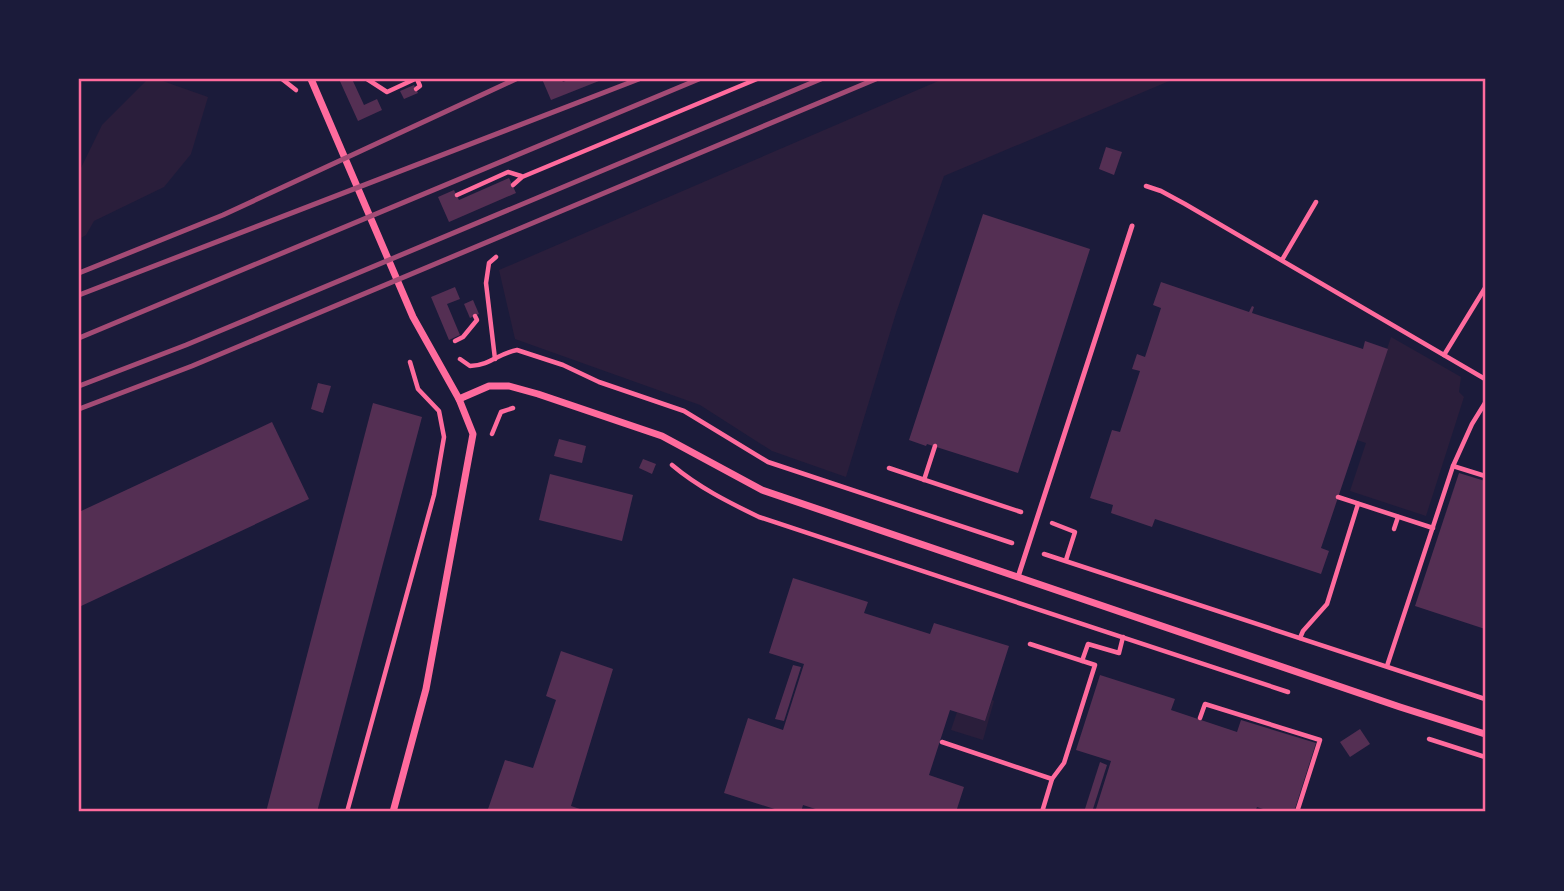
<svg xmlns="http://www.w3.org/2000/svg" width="1564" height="891" font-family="'PT Sans',sans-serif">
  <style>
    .green { fill: #2a1e3b }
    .building { fill: #542f53 }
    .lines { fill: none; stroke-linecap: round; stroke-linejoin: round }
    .path { stroke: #ff6b9d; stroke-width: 4.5 }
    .service { stroke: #ff6b9d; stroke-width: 5 }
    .minor { stroke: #ff6b9d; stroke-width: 7 }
    .rail { stroke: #a44b75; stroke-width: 5 }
    .neatline { fill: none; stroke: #ff6b9d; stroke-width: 2.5 }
  </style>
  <rect width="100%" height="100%" fill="#1b1b3a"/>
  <g class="green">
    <polygon points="148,79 157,79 208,97 191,154 164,187 94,221 86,235 79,239 79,172 102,125"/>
    <polygon points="943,79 1174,79 944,176 896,313 846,477 772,451 700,405 515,339 499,270"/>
    <polygon points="1391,337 1461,377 1459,392 1464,397 1426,516 1350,491 1366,443 1357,440"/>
    <polygon points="992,700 994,701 983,740 951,730 957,712 985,721"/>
  </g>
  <g class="building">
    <polygon points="339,79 352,79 364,105 377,99 382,110 358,121"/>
    <polygon points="542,79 561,79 563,82 571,79 604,79 551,100"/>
    <polygon points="414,85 418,93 404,99 400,91"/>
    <polygon points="1106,147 1122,152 1114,175 1099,169"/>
    <polygon points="509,178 516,193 449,222 438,197 454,190 459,200"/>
    <polygon points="983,214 1090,249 1018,473 927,444 926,446 909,440"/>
    <polygon points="1161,282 1249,312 1252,306 1254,307 1252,313 1363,349 1365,341 1388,349 1321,548 1329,551 1321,574 1155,519 1152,527 1111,513 1113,505 1090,498 1112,430 1120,432 1140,371 1132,369 1137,354 1145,357 1161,308 1153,305"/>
    <polygon points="455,287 460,299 447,304 460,335 449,340 431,297"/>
    <polygon points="473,300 479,314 470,318 464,304"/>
    <polygon points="318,383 331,386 323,413 311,409"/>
    <polygon points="373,403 422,417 317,812 266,812"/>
    <polygon points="272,422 309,499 79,607 79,512"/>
    <polygon points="559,439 586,446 582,463 554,456"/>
    <polygon points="643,459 656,464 652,474 639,468"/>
    <polygon points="1459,473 1485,481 1485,629 1415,606"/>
    <polygon points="550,474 633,495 622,541 539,520"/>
    <polygon points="793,578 868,602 864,613 930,634 934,623 1009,646 985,721 950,710 929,775 964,787 956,812 825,812 803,805 801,812 784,812 724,793 748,718 783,730 804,664 769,653"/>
    <polygon points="561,651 613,669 571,806 589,812 487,812 505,760 533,768 556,700 546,696"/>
    <polygon points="793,665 801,667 784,721 775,719"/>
    <polygon points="1100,675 1175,699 1171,710 1237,732 1241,720 1316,743 1294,812 1272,812 1257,807 1255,812 1095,812 1111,761 1076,750"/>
    <polygon points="1360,729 1370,744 1350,757 1340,742"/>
    <polygon points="1100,762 1107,765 1092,812 1084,812"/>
  </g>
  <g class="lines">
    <g class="path">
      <polyline points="282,79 296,90"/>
      <polyline points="367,79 387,92 415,79"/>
      <polyline points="416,89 420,86 417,79"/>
      <polyline points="513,185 522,177 757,79"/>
      <polyline points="1146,186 1161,191 1185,204 1485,379"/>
      <polyline points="457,195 508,172 521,176"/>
      <polyline points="1282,260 1316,202"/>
      <polyline points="455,341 463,337 477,320 475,316"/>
      <polyline points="1444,355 1485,288"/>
      <path d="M 460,359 L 470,366 C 491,365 499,353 517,350 L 563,365 L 599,382 L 684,411 L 768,462 L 1012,543"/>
      <polyline points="495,359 486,283 489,263 496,257"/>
      <polyline points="492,434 501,412 513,408"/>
      <path d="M 672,465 C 698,487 728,502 759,517 L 1288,692"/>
      <polyline points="1453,466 1485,476"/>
      <polyline points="889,468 1021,512"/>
      <polyline points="924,480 935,446"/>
      <polyline points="1338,497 1433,528"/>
      <polyline points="1052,523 1075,532 1066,560"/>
      <polyline points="1394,529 1398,517"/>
      <polyline points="1044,554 1485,699"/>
      <polyline points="1300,638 1303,631 1327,604 1358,504"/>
      <polyline points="1030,644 1095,665 1064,763 1052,779 1042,812"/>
      <polyline points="1082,661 1088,644 1119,653 1123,637"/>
      <polyline points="1387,666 1453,466 1472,424 1485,403"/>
      <polyline points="1200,718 1205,704 1320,740 1297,812"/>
      <polyline points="1429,739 1485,757"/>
      <polyline points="942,742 1052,779"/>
      <polyline points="347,812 434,495 444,437 439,411 418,389 410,362"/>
    </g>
    <polyline class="service" points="1018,577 1132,226"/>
    <g class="minor">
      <polyline points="311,79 413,317 459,399 473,434 426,689 393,812"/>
      <polyline points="459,399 489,386 509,386 538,394 662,436 762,490 1400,707 1485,734"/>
    </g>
    <g class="rail">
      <polyline points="79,273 223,215 516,79"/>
      <polyline points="79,295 639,79"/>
      <polyline points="79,338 699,79"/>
      <polyline points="79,386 186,345 821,79"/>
      <polyline points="79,409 192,366 876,79"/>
    </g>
  </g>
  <rect width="1564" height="891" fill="none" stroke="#1b1b3a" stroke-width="161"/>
  <rect x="80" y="80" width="1404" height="730" class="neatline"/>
</svg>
